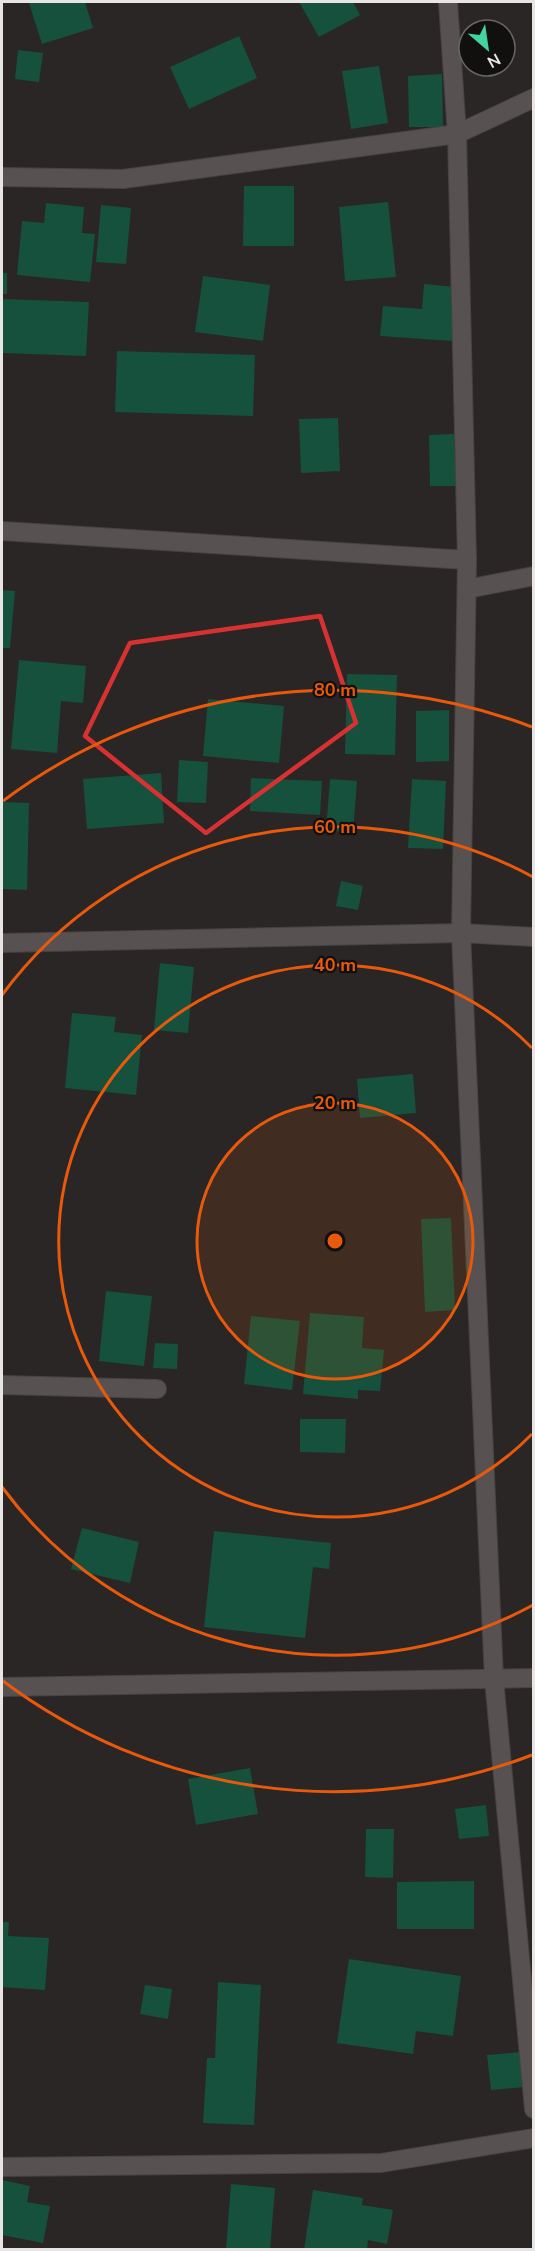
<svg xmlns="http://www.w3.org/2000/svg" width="535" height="2251" font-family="'Nunito Sans',sans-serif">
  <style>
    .building { fill: #15513c }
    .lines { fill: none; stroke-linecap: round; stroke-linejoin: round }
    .minor-casing { stroke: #464342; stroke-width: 20 }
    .minor { stroke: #575251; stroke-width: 18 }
    .marked { fill: none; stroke: #d73231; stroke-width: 4.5; stroke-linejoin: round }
    .ring { fill: none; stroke: #e8590c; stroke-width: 3 }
    .centre { fill: #e8590c; stroke: #11100f; stroke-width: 3 }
    .ring-label { font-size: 18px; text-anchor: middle; font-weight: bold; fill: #e8590c; stroke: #11100f; stroke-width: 4.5; stroke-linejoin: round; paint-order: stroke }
  </style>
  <rect width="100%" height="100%" fill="#2a2625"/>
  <g class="building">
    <polygon points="33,2 85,2 93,28 42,44 29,3"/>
    <polygon points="299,2 353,2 360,15 319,37"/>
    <polygon points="239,36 257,78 189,109 170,67"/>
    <polygon points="18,50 43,53 39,82 15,79"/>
    <polygon points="379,66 388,123 351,129 342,71"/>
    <polygon points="442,74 443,127 409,127 408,76"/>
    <polygon points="244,186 294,186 294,246 243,246"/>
    <polygon points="388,202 396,277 345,281 339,207"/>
    <polygon points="46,203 84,207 82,233 95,234 90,282 17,275 22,221 44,223"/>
    <polygon points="101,205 131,208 126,264 96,262"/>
    <rect x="2" y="273" width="5" height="21"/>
    <polygon points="203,276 270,285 263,341 195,332"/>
    <polygon points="424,284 456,287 452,341 380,336 383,306 422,309"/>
    <polygon points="2,299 89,302 86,356 2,353"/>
    <polygon points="117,351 255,355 253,416 115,412"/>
    <polygon points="338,418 340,471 301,473 299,419"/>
    <polygon points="454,434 456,486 430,486 429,435"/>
    <polygon points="2,590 15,591 10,648 2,648"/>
    <polygon points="19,660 86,666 83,703 61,701 57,753 11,749"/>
    <polygon points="347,674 397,675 395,755 345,754"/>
    <polygon points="208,699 284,706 279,763 203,756"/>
    <polygon points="449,710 449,761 416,762 416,711"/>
    <polygon points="179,760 208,762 206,803 177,802"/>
    <polygon points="161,773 164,823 87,829 83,779"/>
    <polygon points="251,778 322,781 320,815 250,811"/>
    <polygon points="330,779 357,781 353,833 326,830"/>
    <polygon points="412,779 446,781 443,849 408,848"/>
    <polygon points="2,802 29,803 27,890 2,889"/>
    <polygon points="341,881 363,886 358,910 336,906"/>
    <polygon points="160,963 194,967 188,1033 154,1030"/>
    <polygon points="72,1013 116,1017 114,1032 142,1035 136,1095 65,1088"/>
    <polygon points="413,1074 416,1113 360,1118 357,1079"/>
    <polygon points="451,1218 455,1310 425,1312 421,1219"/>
    <polygon points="106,1291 152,1296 144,1366 99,1361"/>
    <polygon points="310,1313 364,1317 362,1348 384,1350 380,1391 358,1390 358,1399 303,1394"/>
    <polygon points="251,1316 300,1321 292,1390 244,1384"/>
    <polygon points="155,1343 178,1344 177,1369 153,1368"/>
    <polygon points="300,1419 346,1419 345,1453 300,1452"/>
    <polygon points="82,1528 139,1542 130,1583 71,1569"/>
    <polygon points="214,1531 331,1543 329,1569 313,1567 305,1638 204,1627"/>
    <polygon points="250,1768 258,1814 196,1825 188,1779"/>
    <polygon points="486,1805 489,1836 459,1839 455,1809"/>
    <polygon points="366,1829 394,1829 393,1878 365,1877"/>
    <polygon points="474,1881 474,1929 397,1929 397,1882"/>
    <polygon points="2,1922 9,1922 8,1936 49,1938 45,1990 2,1987"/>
    <polygon points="349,1959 461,1976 453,2036 416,2031 413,2054 337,2043"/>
    <polygon points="218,1982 261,1985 254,2125 203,2123 207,2058 215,2058"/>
    <polygon points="145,1985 172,1989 168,2019 140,2014"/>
    <polygon points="521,2052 524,2087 491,2090 487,2055"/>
    <polygon points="2,2180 30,2186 27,2202 50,2206 43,2243 2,2235"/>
    <polygon points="231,2184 275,2188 270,2250 226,2250"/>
    <polygon points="313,2190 363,2198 362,2205 393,2210 387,2244 368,2240 367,2250 304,2250"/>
  </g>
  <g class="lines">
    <g class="minor-casing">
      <g id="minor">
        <polyline points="448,2 457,134 467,560 461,933 494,1679 534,2109"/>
        <polyline points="2,177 123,179 457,134 534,98"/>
        <polyline points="2,531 467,560"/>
        <polyline points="467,589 534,576"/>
        <polyline points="2,943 461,933 534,937"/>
        <polyline points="2,1385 157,1389"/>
        <polyline points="2,1687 534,1678"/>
        <polyline points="2,2167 381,2163 534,2138"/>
      </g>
    </g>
    <use href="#minor" class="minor"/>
  </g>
  <path class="marked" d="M 320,616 L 356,723 L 206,833 L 85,736 L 130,643 Z"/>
  <circle cx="335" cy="1241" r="138" fill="#e8590c" fill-opacity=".12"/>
  <g class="ring">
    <circle cx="335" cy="1241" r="138"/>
    <path d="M532 1434A276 276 0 1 1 532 1048"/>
    <path d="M533 1605A414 414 0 0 1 2 1487M2 995A414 414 0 0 1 533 877"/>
    <path d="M532 1755A551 551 0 0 1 3 1681M3 801A551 551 0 0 1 532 727"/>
  </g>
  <circle cx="335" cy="1241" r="9" class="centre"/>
  <g class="ring-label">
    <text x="335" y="696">80 m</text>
    <text x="335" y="833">60 m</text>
    <text x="335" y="971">40 m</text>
    <text x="335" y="1109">20 m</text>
  </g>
  <rect width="535" height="2251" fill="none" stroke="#e8e6e5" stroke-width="6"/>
  <g transform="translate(487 48) rotate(151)"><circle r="28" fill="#11100f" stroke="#676665" stroke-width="1.5"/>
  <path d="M0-4.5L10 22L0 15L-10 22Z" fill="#41d4a1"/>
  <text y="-9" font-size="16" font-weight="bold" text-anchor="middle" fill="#e8e6e5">N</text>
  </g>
</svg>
